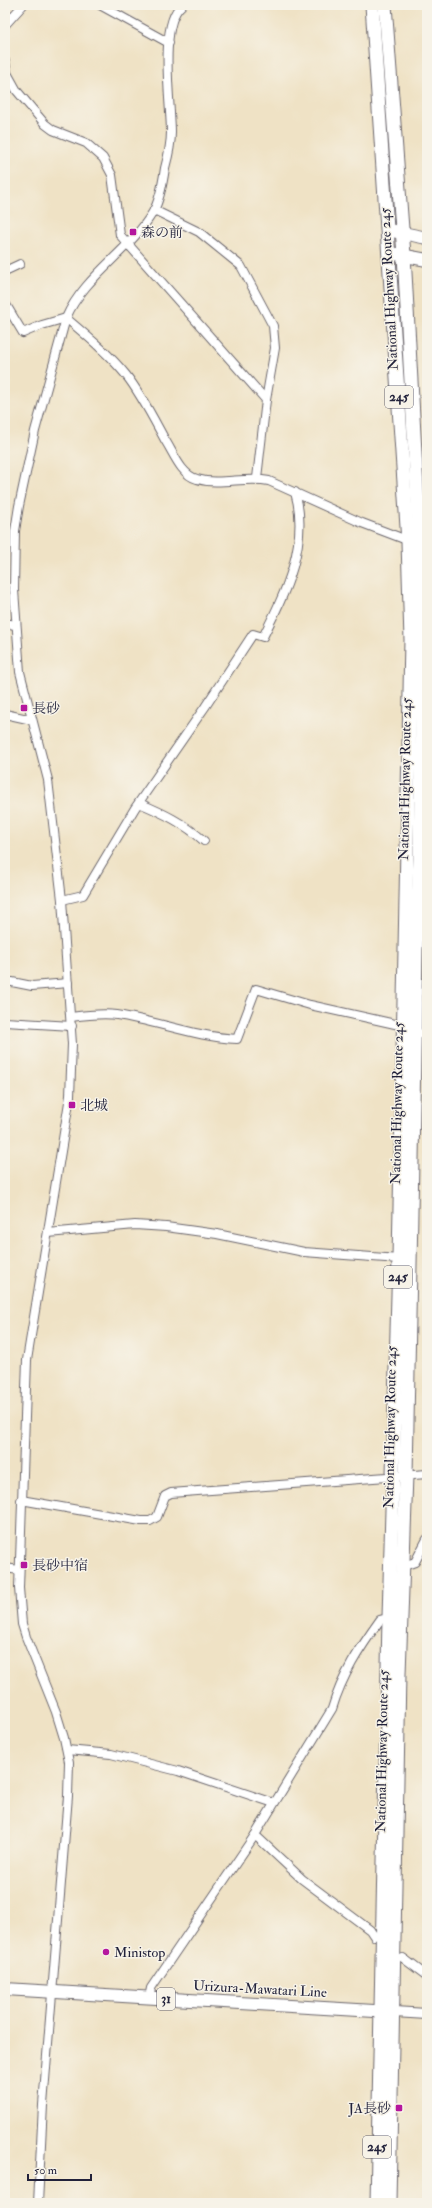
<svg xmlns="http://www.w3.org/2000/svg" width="432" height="2208" font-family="'IM FELL Double Pica','Noto Serif JP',serif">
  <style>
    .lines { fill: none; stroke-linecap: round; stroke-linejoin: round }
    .minor-casing { stroke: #6a656b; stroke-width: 10 }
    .tertiary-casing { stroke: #6a656b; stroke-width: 12 }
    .primary-casing { stroke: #6a656b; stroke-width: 14 }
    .trunk-casing { stroke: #6a656b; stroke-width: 15 }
    .minor { stroke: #fff; stroke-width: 8 }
    .tertiary { stroke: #fff; stroke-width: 10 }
    .primary { stroke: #fff; stroke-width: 12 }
    .trunk { stroke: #fff; stroke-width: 13 }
    .poi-dot { fill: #b5179e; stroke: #f7f3e8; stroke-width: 1.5 }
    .labels { text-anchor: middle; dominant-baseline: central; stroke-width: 3; stroke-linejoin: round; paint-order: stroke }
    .shield { fill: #f7f3e8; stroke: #62616f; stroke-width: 1 }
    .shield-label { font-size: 13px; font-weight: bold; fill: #22223b }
    .poi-label { font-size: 14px; fill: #22223b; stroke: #f7f3e8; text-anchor: start }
    .street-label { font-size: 14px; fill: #22223b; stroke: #f7f3e8 }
  </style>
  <rect width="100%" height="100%" fill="#f7f3e8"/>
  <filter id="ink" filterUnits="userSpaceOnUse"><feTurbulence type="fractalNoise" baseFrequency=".025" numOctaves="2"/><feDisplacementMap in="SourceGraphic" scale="8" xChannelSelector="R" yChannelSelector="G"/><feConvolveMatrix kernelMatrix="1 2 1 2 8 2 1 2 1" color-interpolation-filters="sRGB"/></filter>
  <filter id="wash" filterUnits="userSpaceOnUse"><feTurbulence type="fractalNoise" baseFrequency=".012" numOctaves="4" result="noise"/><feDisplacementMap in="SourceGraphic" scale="16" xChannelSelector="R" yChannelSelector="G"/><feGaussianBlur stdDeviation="0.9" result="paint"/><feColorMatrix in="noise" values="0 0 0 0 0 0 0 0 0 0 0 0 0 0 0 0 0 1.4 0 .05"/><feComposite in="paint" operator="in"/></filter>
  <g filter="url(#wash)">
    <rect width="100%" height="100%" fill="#efe2c5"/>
  </g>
  <g filter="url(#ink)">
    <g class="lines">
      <g class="minor-casing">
        <g id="minor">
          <polyline points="100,5 169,43"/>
          <polyline points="5,25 23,5"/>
          <polyline points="5,61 7,73 17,91 45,124 53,130 86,143 103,158 112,175 120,235 266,400 257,478"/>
          <polyline points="154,210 199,232 241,266 273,326 275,348 266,400"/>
          <polyline points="5,271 20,264"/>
          <path d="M 5,303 L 23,333 L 42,325 L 66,318 C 87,336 108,353 126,375 C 141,394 153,418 165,440 C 173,452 181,475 197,479 C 220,486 245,476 269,481 L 362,523 L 412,542"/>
          <polyline points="5,623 15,625"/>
          <polyline points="5,714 32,720"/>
          <path d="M 139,803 C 163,813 184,823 204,841"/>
          <path d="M 62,900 L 83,895 L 135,808 L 205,707 L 253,634 L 263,637 C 285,593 310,543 295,492"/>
          <polyline points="12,982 32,986 68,983"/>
          <path d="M 71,1017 C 86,1015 102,1013 117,1015 C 157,1021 196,1037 237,1039 L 256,989 L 310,1005 L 404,1026 L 414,1034 L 427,1033"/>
          <polyline points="5,1022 72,1026"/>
          <polyline points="48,1233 135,1225 166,1227 217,1234 304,1252 399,1259"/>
          <polyline points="21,1500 141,1521 150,1521 157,1517 165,1496 171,1493 427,1474"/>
          <polyline points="404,1566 415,1562 427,1539"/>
          <polyline points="5,1568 19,1570"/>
          <polyline points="67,1750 111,1754 178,1771 274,1803"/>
          <polyline points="255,1835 302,1879 370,1930 374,1936"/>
          <polyline points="403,1958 427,1976"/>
          <path d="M 149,1998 L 151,1988 L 255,1835 L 332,1709 C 342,1675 360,1648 380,1620 L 389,1618"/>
          <path d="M 38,2203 L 43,2105 L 68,1796 L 69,1762 L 64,1738 L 56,1712 L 26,1637 L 22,1624 L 19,1588 L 27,1360 L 70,1096 L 72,1044 L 62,900 L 48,780 L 20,672 L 14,590 L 15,531 L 19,506 L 35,431 L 66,318 C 84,276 130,251 153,212 C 160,200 163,182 165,168 C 168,157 171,144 171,132 C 171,105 158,23 182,5"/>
        </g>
      </g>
      <g class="tertiary-casing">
        <polyline id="tertiary" points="394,2012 427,2014"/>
      </g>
      <g class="primary-casing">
        <g id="primary">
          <polyline points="388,230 427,238"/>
          <polyline points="390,253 427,260"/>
          <polyline points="5,1989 391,2012"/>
        </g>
      </g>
      <g class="trunk-casing">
        <g id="trunk">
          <polyline points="372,5 408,542 411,640 399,1259 389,1618 377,2203"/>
          <polyline points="385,5 404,255 420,542 423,637 420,857 416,949 406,1475 399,1674 389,2203"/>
        </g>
      </g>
      <use href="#minor" class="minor"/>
      <use href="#tertiary" class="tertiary"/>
      <use href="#primary" class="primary"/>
      <use href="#trunk" class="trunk"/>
    </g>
  </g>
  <g class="poi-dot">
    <rect x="129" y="228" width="8" height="8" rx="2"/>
    <rect x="20" y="704" width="8" height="8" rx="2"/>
    <rect x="68" y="1101" width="8" height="8" rx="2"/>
    <rect x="20" y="1561" width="8" height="8" rx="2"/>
    <circle cx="106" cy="1952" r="4"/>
    <rect x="395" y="2104" width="8" height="8" rx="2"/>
  </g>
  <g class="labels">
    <g class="shield">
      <rect x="385" y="386" width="28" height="22" rx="3"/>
      <rect x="384" y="1266" width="28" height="22" rx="3"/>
      <rect x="157" y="1988" width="18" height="22" rx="3"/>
      <rect x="363" y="2136" width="28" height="22" rx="3"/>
    </g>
    <g class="shield-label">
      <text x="399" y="397">245</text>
      <text x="398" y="1277">245</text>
      <text x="166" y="1999">31</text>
      <text x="377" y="2147">245</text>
    </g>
    <g class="poi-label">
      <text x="141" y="232">森の前</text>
      <text x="32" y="708">長砂</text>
      <text x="80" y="1105">北城</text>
      <text x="32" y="1565">長砂中宿</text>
      <text x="114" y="1952">Ministop</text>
      <text x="391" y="2108" text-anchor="end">JA長砂</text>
    </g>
    <g class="street-label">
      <text transform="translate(389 289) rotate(-93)">National Highway Route 245</text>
      <text transform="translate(405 779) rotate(-89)">National Highway Route 245</text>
      <text transform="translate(397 1103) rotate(-89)">National Highway Route 245</text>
      <text transform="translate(390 1427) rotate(-89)">National Highway Route 245</text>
      <text transform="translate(382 1751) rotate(-89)">National Highway Route 245</text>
      <text transform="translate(260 1989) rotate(3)">Urizura-Mawatari Line</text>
    </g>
  </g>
  <rect width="432" height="2208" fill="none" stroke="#f7f3e8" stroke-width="20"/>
  <path d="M28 2174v6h63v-6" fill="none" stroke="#22223b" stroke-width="2"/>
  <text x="34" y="2174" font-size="12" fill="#22223b" stroke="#f7f3e8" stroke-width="3" paint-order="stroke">50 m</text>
</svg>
